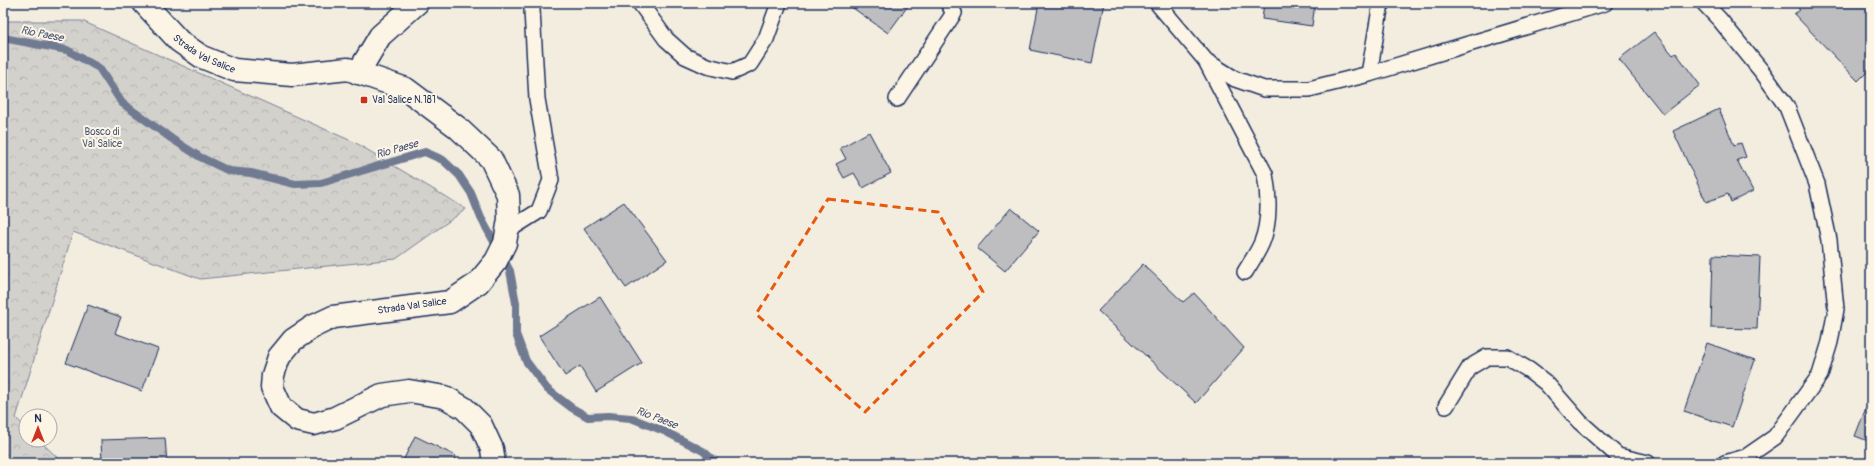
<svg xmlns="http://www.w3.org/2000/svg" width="1874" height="466" font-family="Pangolin,sans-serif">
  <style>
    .forest { fill: url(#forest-crowns); stroke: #778095 }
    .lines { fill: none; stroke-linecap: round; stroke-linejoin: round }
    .stream { stroke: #707a91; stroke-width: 8 }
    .building { fill: #bebec0; stroke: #1b2f5e }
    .lane-casing { stroke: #1b2f5e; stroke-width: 18 }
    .street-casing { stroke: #1b2f5e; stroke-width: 25 }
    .secondary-casing { stroke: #1b2f5e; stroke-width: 25 }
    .lane { stroke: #fcf5e5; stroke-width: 15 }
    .street { stroke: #fcf5e5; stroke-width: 22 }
    .secondary { stroke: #fcf5e5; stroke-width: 22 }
    .marked { fill: none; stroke: #e8590c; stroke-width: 3; stroke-dasharray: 8 5; stroke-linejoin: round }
    .poi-dot { fill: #c8321e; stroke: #fcf5e5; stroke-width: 1.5 }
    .labels { text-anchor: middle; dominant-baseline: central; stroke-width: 4; stroke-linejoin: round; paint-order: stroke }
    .street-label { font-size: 10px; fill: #1b2f5e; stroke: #fcf5e5 }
    .poi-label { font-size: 10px; fill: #1b2f5e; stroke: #fcf5e5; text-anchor: start }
    .park-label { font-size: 10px; fill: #49587a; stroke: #fcf5e5 }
    .water-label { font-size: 11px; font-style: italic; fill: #465478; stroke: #fcf5e5 }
  </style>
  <defs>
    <pattern id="forest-crowns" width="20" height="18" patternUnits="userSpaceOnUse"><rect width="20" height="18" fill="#d3d1cc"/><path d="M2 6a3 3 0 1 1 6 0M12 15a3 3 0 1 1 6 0" fill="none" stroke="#b5b4b2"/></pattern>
  </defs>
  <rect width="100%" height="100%" fill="#f3ede0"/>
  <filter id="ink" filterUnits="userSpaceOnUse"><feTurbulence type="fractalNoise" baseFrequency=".025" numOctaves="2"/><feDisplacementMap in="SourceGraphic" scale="8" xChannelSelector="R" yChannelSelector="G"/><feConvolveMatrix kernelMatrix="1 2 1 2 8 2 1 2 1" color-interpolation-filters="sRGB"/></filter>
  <g filter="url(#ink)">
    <polygon class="forest" points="3,21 82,21 356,143 466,209 396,259 200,279 73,232 16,418 26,428 26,440 39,440 63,463 3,463"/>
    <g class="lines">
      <polyline class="stream" points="3,38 67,50 99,68 122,103 172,139 200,157 229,171 251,173 295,184 321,183 425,152 443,160 459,175 471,193 481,218 510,271 516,303 516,334 526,361 547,389 572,408 588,417 608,416 631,418 664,431 703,451 717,463"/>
    </g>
    <g class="building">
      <polygon points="846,3 910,3 888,33"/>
      <polygon points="1039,3 1104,3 1092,63 1030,50"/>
      <polygon points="1264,3 1315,3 1312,26 1262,19"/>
      <polygon points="1793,3 1871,3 1871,68 1858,81 1794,14 1800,10"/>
      <polygon points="1654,32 1673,55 1676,53 1700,85 1663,114 1619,59"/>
      <polygon points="1719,109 1734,145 1741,143 1746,157 1737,160 1753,191 1731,202 1728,194 1706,202 1673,131"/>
      <polygon points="869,132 891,173 863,188 854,173 844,178 836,164 846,159 840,148"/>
      <polygon points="624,202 667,260 626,288 584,228"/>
      <polygon points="1011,208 1039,231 1005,271 977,248"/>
      <polygon points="1713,255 1760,257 1757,329 1711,328"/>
      <polygon points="1143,264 1183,302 1194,293 1244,348 1196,403 1098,311"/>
      <polygon points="600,297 642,363 596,392 580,366 565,376 539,336"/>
      <polygon points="88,305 121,317 115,333 158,349 142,391 66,363"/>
      <polygon points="1707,343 1755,360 1732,427 1684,411"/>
      <polygon points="1871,395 1871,442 1855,436"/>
      <polygon points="415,436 456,456 452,463 402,463"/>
      <polygon points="165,438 167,463 102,463 101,440"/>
    </g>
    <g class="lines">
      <g class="lane-casing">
        <g id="lane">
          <polyline points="640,3 666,39 685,56 707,66 732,72 750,64 766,39 779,3"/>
          <polyline points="1157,3 1206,61 1235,79 1264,89 1309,89 1369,74 1605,3"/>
          <polyline points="1704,3 1720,20 1763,73 1787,107 1817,184 1829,240 1836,309 1830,342 1820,375 1775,437 1746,457 1725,463"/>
          <path d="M 1206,61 L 1265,174 C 1269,195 1270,222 1262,242 C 1258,252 1251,262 1245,272"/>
          <polyline points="1369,74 1381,3"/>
          <polyline points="897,99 954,13 948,3"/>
          <polyline points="507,231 539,211 551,180 537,99 532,10 533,3"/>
          <polyline points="1446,406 1470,367 1487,357 1507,357 1529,370 1546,383 1580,422 1618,456 1648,463"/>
        </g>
      </g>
      <g class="street-casing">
        <polyline id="street" points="358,73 380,36 417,3"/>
      </g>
      <g class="secondary-casing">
        <g id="secondary">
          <path id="s1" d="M 144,3 L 179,41 L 202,57 L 234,70 L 292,75 L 348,69 L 406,89 L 457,127 L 491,159 L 508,195 L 509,219 L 505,243 L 496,261 L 478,283 L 450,302 L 333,317 L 314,326 L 293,340 L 279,357 L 273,375 L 272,387 L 281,407 L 297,420 L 314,424 L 335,418 L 382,395 L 409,391 L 445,397 L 464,408 L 481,425 L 492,449 L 494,463"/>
        </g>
      </g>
      <use href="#lane" class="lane"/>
      <use href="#street" class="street"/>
      <use href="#secondary" class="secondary"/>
    </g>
  </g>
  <path class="marked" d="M 828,199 L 938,212 L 983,292 L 865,412 L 756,314 Z"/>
  <rect class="poi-dot" x="360" y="96" width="8" height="8" rx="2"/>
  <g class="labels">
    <g class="street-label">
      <text stroke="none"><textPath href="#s1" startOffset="80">Strada Val Salice</textPath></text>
      <text transform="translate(412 306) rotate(-8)">Strada Val Salice</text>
    </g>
    <g class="poi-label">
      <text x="372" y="100">Val Salice N.181</text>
    </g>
    <g class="park-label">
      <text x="102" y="132">Bosco di<tspan x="102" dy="12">Val Salice</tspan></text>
    </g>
    <g class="water-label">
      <text transform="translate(42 34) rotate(11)">Rio Paese</text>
      <text transform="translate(397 149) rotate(-16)">Rio Paese</text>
      <text transform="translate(657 418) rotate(21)">Rio Paese</text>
    </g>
  </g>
  <rect width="1874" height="466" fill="none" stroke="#fcf5e5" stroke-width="16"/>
  <rect x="8" y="8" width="1858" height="450" fill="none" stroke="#1b2f5e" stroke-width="1.5" filter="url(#ink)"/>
  <g transform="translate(38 428)"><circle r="19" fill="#fcf5e5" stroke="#a2a6af"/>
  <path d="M0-3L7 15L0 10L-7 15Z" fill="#c8321e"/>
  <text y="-6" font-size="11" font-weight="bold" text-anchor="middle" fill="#1b2f5e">N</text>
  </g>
</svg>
